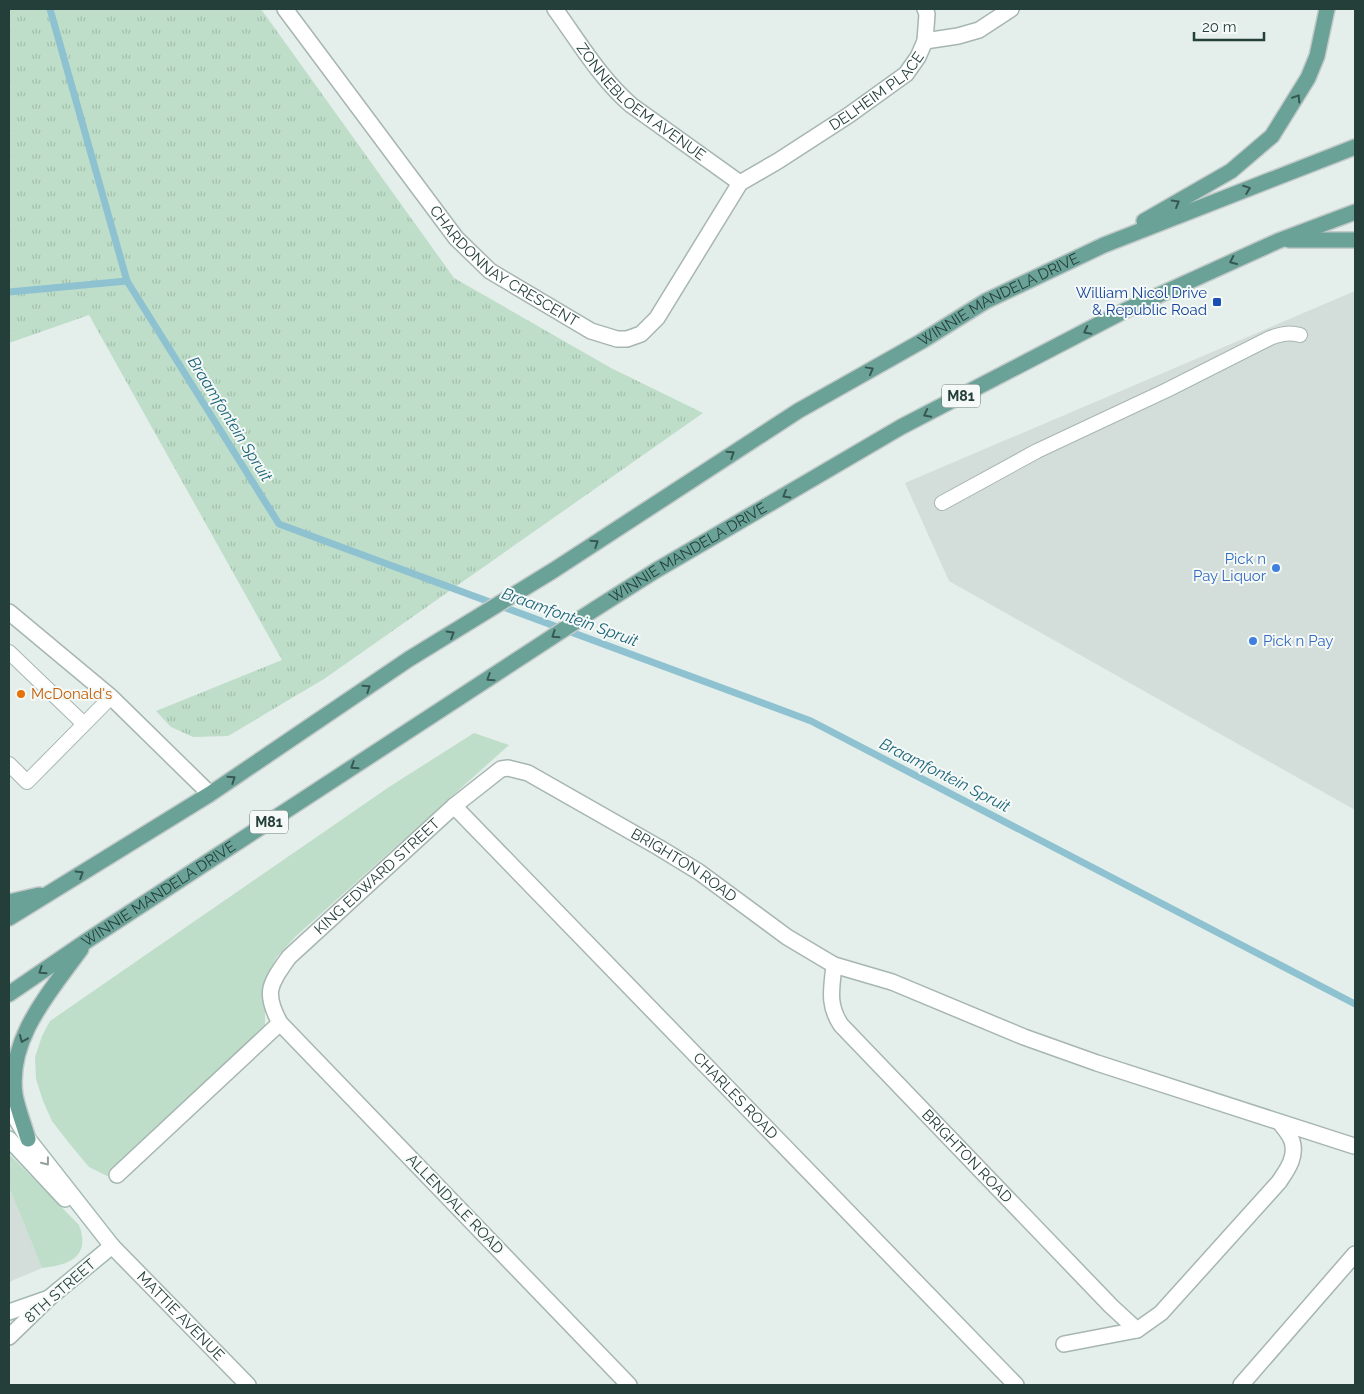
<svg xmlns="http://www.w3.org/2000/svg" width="1364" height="1394" font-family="Raleway,sans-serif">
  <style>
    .built { fill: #d3ddd9 }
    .green { fill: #bedec9 }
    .park { fill: url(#park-tufts) }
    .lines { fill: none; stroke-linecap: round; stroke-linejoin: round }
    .stream { stroke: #8ec2d1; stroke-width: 7 }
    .lane-casing { stroke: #a7b6b2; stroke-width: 16 }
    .street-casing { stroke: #a7b6b2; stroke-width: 18 }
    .secondary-casing { stroke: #a3b9b3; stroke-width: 18 }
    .primary-casing { stroke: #c2c9c8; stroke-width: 18 }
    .lane { stroke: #fff; stroke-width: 14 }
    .street { stroke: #fff; stroke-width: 15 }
    .secondary { stroke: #fff; stroke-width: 15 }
    .primary { stroke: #6aa297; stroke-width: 15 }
    .oneway { stroke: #365851 }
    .oneway2 { stroke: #929f9c }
    .transit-dot { fill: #1a4fb4; stroke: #f5faf8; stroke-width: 2 }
    .shop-dot { fill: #3f7fe0; stroke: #f5faf8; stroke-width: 2 }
    .food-dot { fill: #e8710a; stroke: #f5faf8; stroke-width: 2 }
    .labels { text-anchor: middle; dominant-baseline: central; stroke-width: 4; stroke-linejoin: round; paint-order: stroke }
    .shield { fill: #f5faf8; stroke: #637773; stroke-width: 1 }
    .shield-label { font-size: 14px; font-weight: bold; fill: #243f3a }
    .street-label { font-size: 15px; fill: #243f3a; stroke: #f5faf8 }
    .transit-label { font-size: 15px; fill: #164399; stroke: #f5faf8; text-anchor: end }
    .shop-label { font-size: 15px; fill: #366cbe; stroke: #f5faf8; text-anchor: end }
    .food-label { font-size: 15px; fill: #c56008; stroke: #f5faf8; text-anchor: start }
    .water-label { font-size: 16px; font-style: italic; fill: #1e657a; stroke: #f5faf8 }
  </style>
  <defs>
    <pattern id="park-tufts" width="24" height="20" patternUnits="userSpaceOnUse" patternTransform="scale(1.25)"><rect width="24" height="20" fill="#bedec9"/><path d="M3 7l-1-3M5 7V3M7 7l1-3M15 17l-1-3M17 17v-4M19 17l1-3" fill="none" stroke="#a3c0ad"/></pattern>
  </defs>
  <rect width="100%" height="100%" fill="#e4eeea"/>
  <g class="built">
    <polygon points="1355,291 1355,810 949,581 905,483"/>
    <polygon points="9,1187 42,1268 9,1282"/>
  </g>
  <g class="green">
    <polygon points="474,733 509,745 295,937 277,957 265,981 265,1033 107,1176 89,1167 69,1143 52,1121 43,1101 36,1079 35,1057 42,1036 50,1021 389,787"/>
    <path d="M 9,1154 L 79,1225 C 91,1257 69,1265 42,1268 L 9,1187 Z"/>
  </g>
  <polygon class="park" points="9,9 261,9 454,278 611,368 703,413 324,679 228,736 193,737 171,727 156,711 282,660 89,315 9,343"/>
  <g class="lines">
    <g class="stream">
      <polyline points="50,9 127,281 279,524 811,721 1355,1004"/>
      <polyline points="9,292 127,281"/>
    </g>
    <g class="lane-casing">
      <g id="lane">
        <path d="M 942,503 L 1037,451 L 1167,390 L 1270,338 C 1281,334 1289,332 1300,335"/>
        <polyline points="9,652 84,724"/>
        <polyline points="9,764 27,782 111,697"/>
      </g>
    </g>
    <g class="street-casing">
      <g id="street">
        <path id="s1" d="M 285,9 L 456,238 L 490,271 L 591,331 L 617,339 L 627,339 L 641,334 L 657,318 L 740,183 L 778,161 L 849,115 L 906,74 L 918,57 L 925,41 L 927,14 L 925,9"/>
        <path id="s2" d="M 555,9 C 579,42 600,78 631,105 L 740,183"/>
        <polyline points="925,41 958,36 979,30 1011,9"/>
        <polyline points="9,612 111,697 210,794"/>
        <path id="s3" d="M 454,806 L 1016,1385"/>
        <path id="s4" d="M 834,965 C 832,988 827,1004 841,1025 L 1111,1306 L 1137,1330"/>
        <polyline points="117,1175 280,1023"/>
        <path id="s5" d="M 112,1246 L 248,1385"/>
        <polyline points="9,1337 49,1298"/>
        <path d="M 1064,1344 L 1137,1330 L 1161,1313 L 1279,1182 C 1287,1170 1297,1157 1292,1141 C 1290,1135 1285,1129 1281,1124"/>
        <path id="s6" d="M 629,1385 L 280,1023 C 263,992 270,984 289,957 L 454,806 L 501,769 L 508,768 L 528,773 L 658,847 L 699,872 L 787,937 L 834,965 L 892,982 L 1024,1037 L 1097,1063 L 1354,1146"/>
        <polyline points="1241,1385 1355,1254"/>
      </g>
    </g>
    <g class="secondary-casing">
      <g id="secondary">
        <polyline points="9,1107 28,1139 112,1246"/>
        <polyline points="9,1139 65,1199"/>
        <polyline points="9,1312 49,1298 112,1246"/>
      </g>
    </g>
    <g class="primary-casing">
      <g id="primary">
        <polyline points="1144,221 1231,171 1272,136 1308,78 1317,56 1327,9"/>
        <polyline points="1289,240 1355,240"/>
        <polyline points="9,902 39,895"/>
        <path id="s7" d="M 9,918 L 210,794 L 409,659 L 554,570 L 798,411 L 922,341 L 986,301 L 1104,245 L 1355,147"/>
        <path id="s8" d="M 9,994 L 88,940 L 595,609 L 655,571 L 901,427 L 1126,310 L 1278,241 L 1355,212"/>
        <path d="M 28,1139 C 24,1125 18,1110 15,1095 C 7,1038 51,991 81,949"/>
      </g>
    </g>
    <use href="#lane" class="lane"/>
    <use href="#street" class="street"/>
    <use href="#secondary" class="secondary"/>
    <use href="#primary" class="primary"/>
  </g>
  <defs><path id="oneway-chevron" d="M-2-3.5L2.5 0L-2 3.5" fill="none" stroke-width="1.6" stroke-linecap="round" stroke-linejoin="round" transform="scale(1.25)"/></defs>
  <g class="oneway">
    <use href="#oneway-chevron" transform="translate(1297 98) rotate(-57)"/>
    <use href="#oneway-chevron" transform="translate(1247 189) rotate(-21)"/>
    <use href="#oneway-chevron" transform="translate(1176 203) rotate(-30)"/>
    <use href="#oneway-chevron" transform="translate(1233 261) rotate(155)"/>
    <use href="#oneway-chevron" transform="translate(1087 331) rotate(153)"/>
    <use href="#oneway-chevron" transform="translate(870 370) rotate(-29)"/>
    <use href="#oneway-chevron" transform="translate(927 414) rotate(153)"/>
    <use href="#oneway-chevron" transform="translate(731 454) rotate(-33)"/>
    <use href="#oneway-chevron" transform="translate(786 495) rotate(150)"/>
    <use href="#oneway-chevron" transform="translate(595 543) rotate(-33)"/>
    <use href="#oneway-chevron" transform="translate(451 634) rotate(-31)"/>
    <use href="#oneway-chevron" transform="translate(555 635) rotate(146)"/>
    <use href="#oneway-chevron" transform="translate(490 678) rotate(147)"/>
    <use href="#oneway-chevron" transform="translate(367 688) rotate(-34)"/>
    <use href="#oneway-chevron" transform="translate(354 766) rotate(147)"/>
    <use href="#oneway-chevron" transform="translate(232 779) rotate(-34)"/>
    <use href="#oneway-chevron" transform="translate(80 874) rotate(-32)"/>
    <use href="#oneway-chevron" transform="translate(42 971) rotate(146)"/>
    <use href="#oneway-chevron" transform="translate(23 1039) rotate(113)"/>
  </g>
  <use class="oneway2" href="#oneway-chevron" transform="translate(46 1162) rotate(52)"/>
  <rect class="transit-dot" x="1212" y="297" width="10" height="10" rx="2.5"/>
  <g class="shop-dot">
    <circle cx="1276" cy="568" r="5"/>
    <circle cx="1253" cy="641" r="5"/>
  </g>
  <circle class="food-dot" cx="21" cy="694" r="5"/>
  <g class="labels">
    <g class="shield">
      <rect x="942" y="384.5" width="38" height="23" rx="4"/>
      <rect x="250" y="810.5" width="38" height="23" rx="4"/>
    </g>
    <g class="shield-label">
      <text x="961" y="396">M81</text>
      <text x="269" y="822">M81</text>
    </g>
    <g class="street-label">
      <text stroke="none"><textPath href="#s1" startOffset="849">DELHEIM PLACE</textPath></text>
      <text stroke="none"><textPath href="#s2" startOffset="128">ZONNEBLOEM AVENUE</textPath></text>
      <text stroke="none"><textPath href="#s1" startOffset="341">CHARDONNAY CRESCENT</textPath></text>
      <text stroke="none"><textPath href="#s7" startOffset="1168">WINNIE MANDELA DRIVE</textPath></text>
      <text stroke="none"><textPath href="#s8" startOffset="810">WINNIE MANDELA DRIVE</textPath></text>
      <text stroke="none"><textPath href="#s6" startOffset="1068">BRIGHTON ROAD</textPath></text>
      <text stroke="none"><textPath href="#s6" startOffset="695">KING EDWARD STREET</textPath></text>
      <text stroke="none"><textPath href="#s8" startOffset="180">WINNIE MANDELA DRIVE</textPath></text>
      <text stroke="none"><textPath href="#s3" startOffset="404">CHARLES ROAD</textPath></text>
      <text stroke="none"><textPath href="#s4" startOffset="244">BRIGHTON ROAD</textPath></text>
      <text transform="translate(455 1204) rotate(46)">ALLENDALE ROAD</text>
      <text transform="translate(60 1291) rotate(-41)">8TH STREET</text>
      <text stroke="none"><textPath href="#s5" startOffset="98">MATTIE AVENUE</textPath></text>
    </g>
    <g class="transit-label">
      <text x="1207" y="293">William Nicol Drive<tspan x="1207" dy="17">&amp; Republic Road</tspan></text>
    </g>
    <g class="shop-label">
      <text x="1266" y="559">Pick n<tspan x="1266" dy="17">Pay Liquor</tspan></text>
      <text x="1263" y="641" text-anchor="start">Pick n Pay</text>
    </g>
    <g class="food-label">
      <text x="31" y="694">McDonald's</text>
    </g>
    <g class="water-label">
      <text transform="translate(230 419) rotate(58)">Braamfontein Spruit</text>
      <text transform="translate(570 617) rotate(20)">Braamfontein Spruit</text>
      <text transform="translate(945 775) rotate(27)">Braamfontein Spruit</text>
    </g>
  </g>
  <rect width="1364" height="1394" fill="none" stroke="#243f3a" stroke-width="20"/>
  <path d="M1194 32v8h70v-8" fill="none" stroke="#243f3a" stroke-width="2.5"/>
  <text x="1202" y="32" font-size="15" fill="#243f3a" stroke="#f5faf8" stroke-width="4" paint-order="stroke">20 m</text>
</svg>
